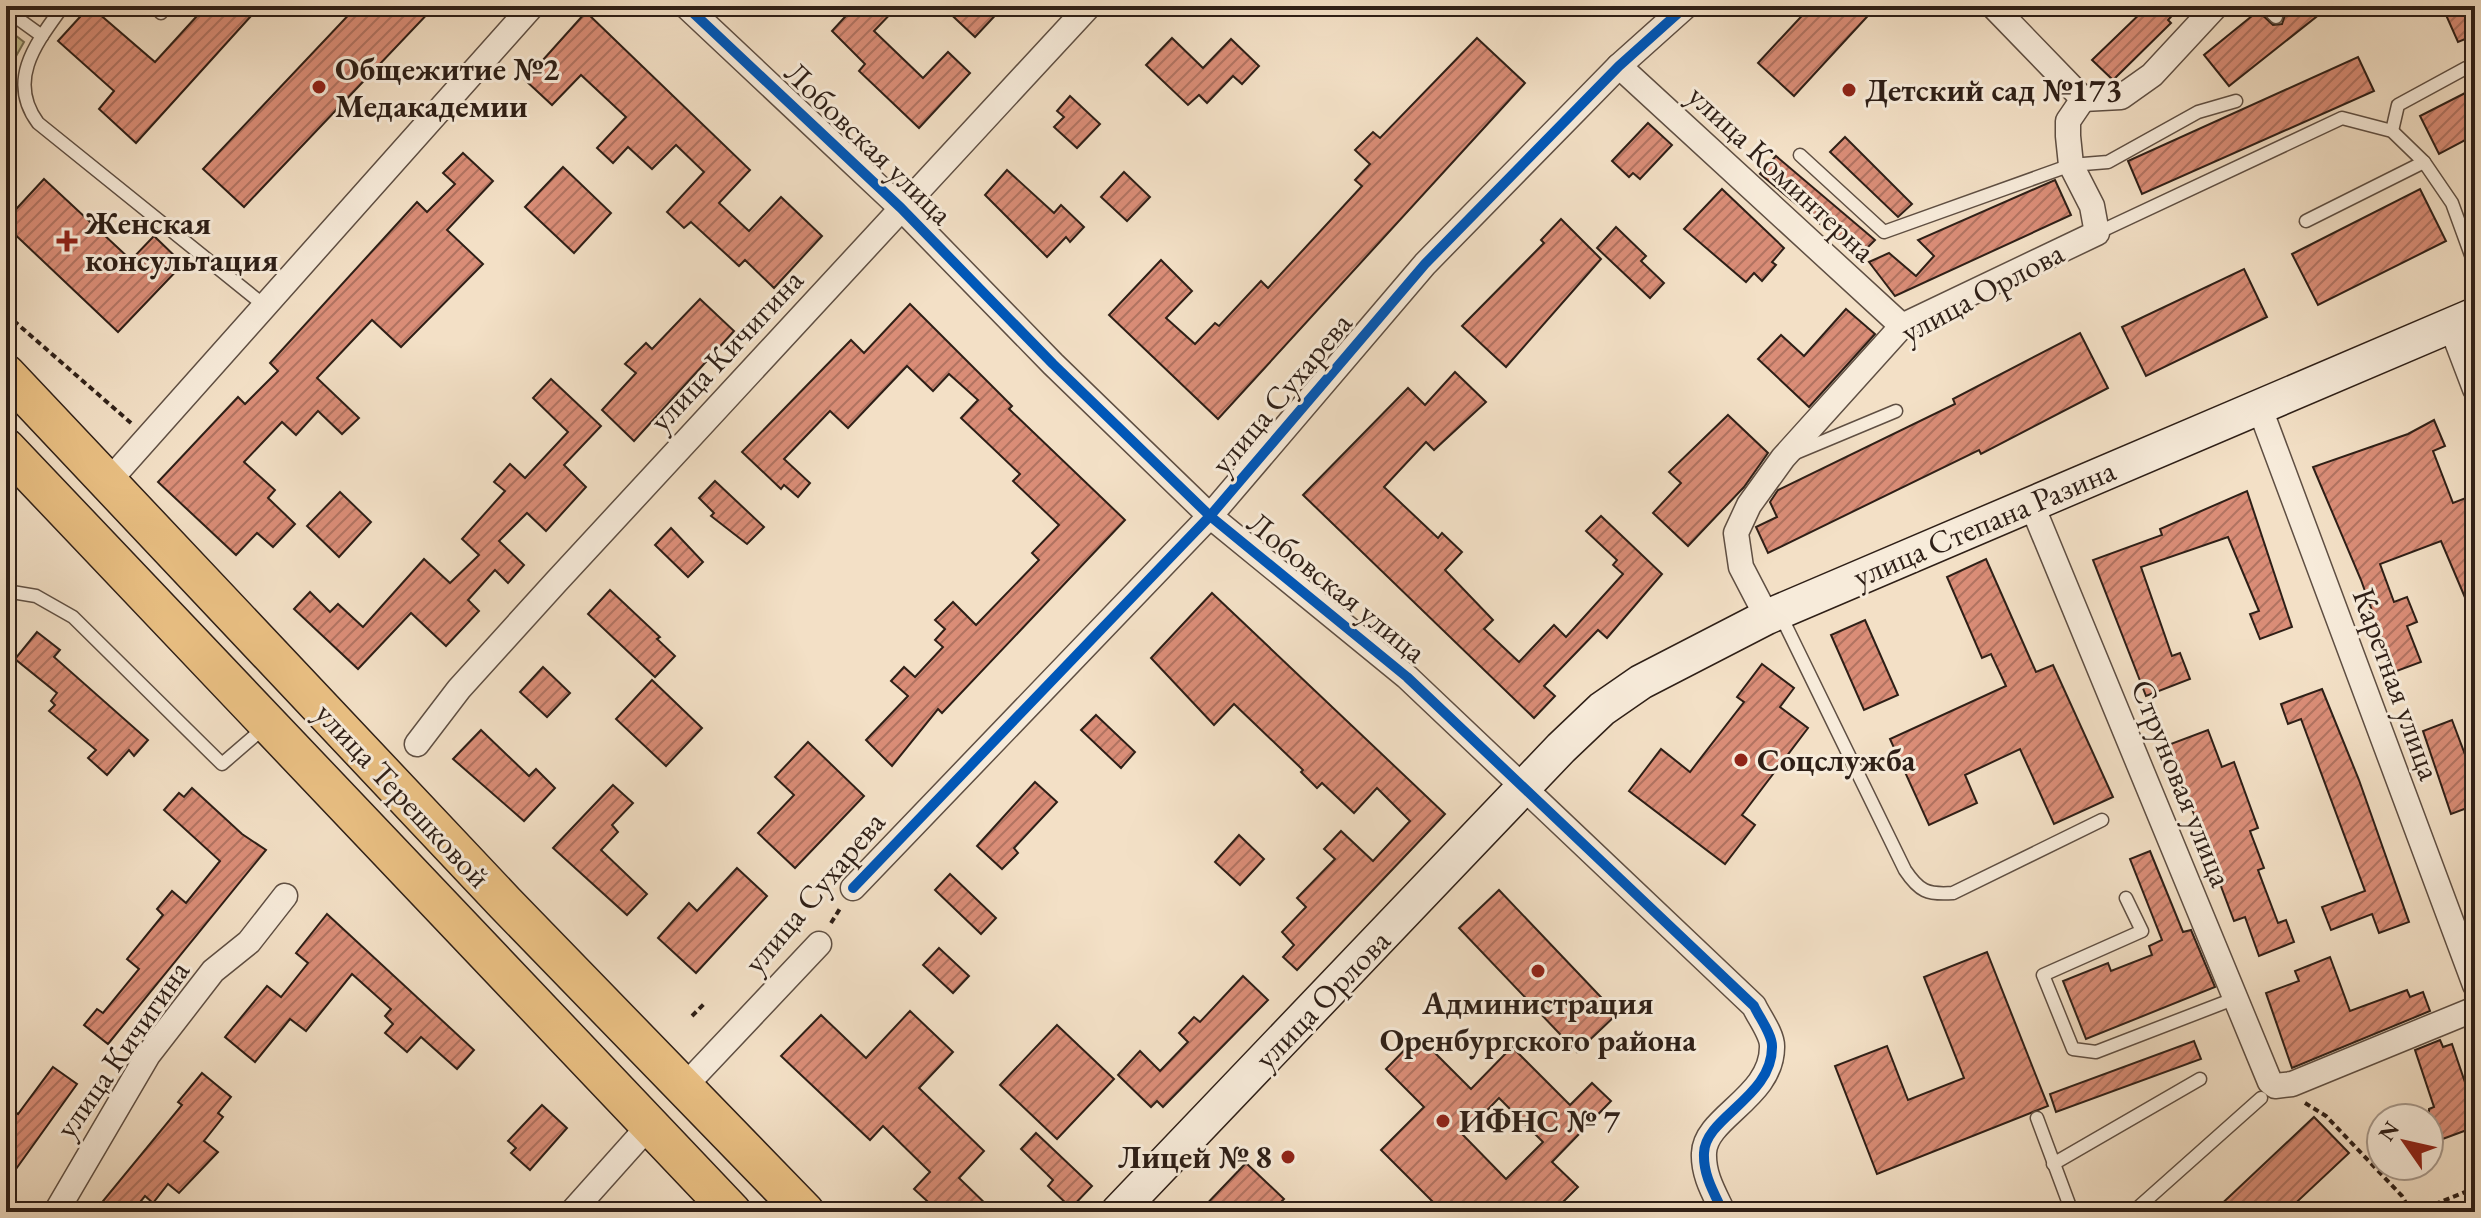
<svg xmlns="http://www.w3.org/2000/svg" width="2481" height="1218" font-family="'EB Garamond',serif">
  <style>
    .grass { fill: #c3c090; stroke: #787054; stroke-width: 2 }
    .building { fill: url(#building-hatch); stroke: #2e1f17; stroke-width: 2; fill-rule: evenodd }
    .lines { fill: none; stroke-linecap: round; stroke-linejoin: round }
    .service-casing { stroke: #5f4f43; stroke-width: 15 }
    .minor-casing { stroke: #5f4f43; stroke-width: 27 }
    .secondary-casing { stroke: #2e1f17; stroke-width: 37 }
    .primary-casing { stroke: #2e1f17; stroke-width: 41 }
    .path { stroke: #2e1f17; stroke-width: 4; stroke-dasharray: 6 4; stroke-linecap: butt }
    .service { stroke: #f7ebda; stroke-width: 12 }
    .minor { stroke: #f7ebda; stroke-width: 24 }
    .secondary { stroke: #f7ebda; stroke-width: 34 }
    .primary { stroke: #eac083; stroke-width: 38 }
    .cycleway-casing { stroke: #f7ebda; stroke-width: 15 }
    .cycleway { stroke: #0057b8; stroke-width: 10 }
    .poi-dot { fill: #8f2418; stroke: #f7ebda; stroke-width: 3 }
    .labels { text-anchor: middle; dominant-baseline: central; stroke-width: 6; stroke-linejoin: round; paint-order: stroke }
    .poi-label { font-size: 32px; font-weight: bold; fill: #2e1f17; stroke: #f7ebda; text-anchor: start }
    .street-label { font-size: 32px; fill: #2e1f17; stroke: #f7ebda }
  </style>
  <defs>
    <pattern id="building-hatch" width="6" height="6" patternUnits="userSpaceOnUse" patternTransform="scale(2)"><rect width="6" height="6" fill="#da8d77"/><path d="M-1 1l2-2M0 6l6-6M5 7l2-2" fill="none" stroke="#b17361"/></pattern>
  </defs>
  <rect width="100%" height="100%" fill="#f3e0c6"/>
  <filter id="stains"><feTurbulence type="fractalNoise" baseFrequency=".0025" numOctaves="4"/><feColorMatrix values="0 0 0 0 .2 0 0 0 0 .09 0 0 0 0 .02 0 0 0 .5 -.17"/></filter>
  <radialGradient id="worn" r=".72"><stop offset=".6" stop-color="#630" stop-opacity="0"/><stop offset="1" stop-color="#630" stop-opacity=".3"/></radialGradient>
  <polygon class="grass" points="6,28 24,42 6,74"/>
  <g class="building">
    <polygon points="90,6 155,62 206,6 240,6 251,16 136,143 99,109 114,91 58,41"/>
    <polygon points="357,6 435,6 244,207 203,169"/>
    <polygon points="855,6 898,6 874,31 923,78 948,52 970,73 919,128 859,71 865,64 832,31"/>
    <polygon points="942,6 1004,6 975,37"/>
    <polygon points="1811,6 1877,6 1794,96 1758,63"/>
    <polygon points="2148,6 2181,6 2168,20 2171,23 2113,80 2092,60"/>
    <polygon points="2278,6 2330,6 2229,86 2204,55 2258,11 2273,25 2282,24 2285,15"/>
    <polygon points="2442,6 2475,6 2475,35 2458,42"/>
    <polygon points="586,12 750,170 719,203 749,231 781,197 822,236 774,288 745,260 739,266 691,222 684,228 667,212 704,172 676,145 652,169 628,147 613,163 597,148 626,117 581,75 552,105 525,80"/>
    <polygon points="1172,38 1203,68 1231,39 1259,66 1242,84 1233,76 1207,103 1199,95 1188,105 1146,65"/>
    <polygon points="1477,38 1525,83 1218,419 1109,315 1161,260 1192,291 1166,318 1195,344 1215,323 1219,326 1261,281 1268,288 1362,186 1355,180 1370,164 1355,150 1373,132 1380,138"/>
    <polygon points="2358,57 2374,91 2142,194 2128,161"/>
    <polygon points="2475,88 2475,135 2439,154 2420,116"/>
    <polygon points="1070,96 1100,124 1077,148 1054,127 1064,117 1057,111"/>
    <polygon points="1648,123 1672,145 1640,179 1633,173 1629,177 1612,161"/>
    <polygon points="1845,137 1912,204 1898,217 1830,152"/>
    <polygon points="463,153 493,181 447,230 483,264 401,347 372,320 317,378 359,418 342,434 318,411 296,435 282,422 244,462 275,490 268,498 295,524 273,547 257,533 236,555 158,482 238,397 245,404 278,371 270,363 417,202 427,212 455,184 443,173"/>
    <polygon points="1776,156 1875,240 1859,256 1760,174"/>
    <polygon points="563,167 611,213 574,253 525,207"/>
    <polygon points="1007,170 1054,213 1061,205 1084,227 1070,242 1066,237 1047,257 985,195"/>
    <polygon points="1124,172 1150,197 1127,221 1101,197"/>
    <polygon points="44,179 131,260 154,236 183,264 118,332 6,226 6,220"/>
    <polygon points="2055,180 2071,215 1895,296 1869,262 1889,253 1916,276 1934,256 1918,240"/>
    <polygon points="1722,189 1784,248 1772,262 1776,265 1762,281 1754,273 1746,282 1684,229"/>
    <polygon points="2420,189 2446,241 2318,305 2292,254"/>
    <polygon points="1561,219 1601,259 1506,367 1462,326 1544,243 1541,240"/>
    <polygon points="1616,227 1646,256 1641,261 1664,283 1650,298 1597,248"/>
    <polygon points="2244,269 2267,317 2146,376 2122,327"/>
    <polygon points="700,299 734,331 634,441 602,410 636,373 625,364 646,343 652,349"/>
    <polygon points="910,304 1012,406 1009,409 1125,520 942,713 938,709 892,766 866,740 908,696 891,681 904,667 915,677 943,647 935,640 945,629 935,620 953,602 976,625 1039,560 1032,553 1059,525 1013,481 1020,474 961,418 978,400 949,374 933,391 907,366 848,428 830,411 784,459 810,483 798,497 784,485 781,489 742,452 851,340 864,353"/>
    <polygon points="1846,309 1875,334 1809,407 1758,359 1781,335 1804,356"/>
    <polygon points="2080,333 2108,388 1981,454 1979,450 1768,553 1756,527 1777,517 1770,502 1778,490 1955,404 1953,399"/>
    <polygon points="1455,372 1486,402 1434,450 1426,442 1384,487 1438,538 1442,533 1462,552 1445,570 1493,620 1484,629 1519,662 1554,625 1566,637 1623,574 1613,565 1617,560 1586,531 1601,516 1662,574 1607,638 1598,630 1544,686 1555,696 1534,718 1303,495 1408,388 1425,405"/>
    <polygon points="551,379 601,426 564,465 586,487 546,531 527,513 499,541 524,565 508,583 495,570 468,600 479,611 446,646 411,613 358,669 294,609 310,592 330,612 338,604 363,627 424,559 450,583 479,555 462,539 505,491 494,482 510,464 525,478 568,432 533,398"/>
    <polygon points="1728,415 1768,453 1744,487 1688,546 1653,513 1681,483 1669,472"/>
    <polygon points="2434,420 2445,446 2433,451 2453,503 2471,496 2475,508 2475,621 2441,541 2380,564 2394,602 2407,597 2417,622 2407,626 2421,662 2394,672 2361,580 2313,467 2408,434"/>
    <polygon points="715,481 764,527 747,544 711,516 714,513 699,498"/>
    <polygon points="2247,491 2292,627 2260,639 2250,614 2259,611 2228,537 2141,567 2172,656 2180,653 2190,679 2146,696 2093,560 2162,535 2160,529"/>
    <polygon points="340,492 371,522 339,557 307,526"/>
    <polygon points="671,528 703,562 688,577 655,545"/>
    <polygon points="1986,559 2036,672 2053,665 2113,797 2054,824 2020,749 1965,775 1977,803 1929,825 1890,739 2006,686 1991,654 1982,658 1947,577"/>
    <polygon points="610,590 660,637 657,639 675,656 655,677 588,614"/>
    <polygon points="1212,593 1445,814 1297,970 1283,957 1294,945 1282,932 1306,907 1297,898 1335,859 1324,849 1341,831 1373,861 1410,821 1377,788 1354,813 1322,783 1317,788 1301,772 1303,770 1234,704 1214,725 1151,658"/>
    <polygon points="1865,620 1898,695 1864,710 1831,635"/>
    <polygon points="37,632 60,650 54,657 148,740 134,756 129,750 107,775 88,758 96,750 49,711 55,705 51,701 57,693 15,659"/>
    <polygon points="1762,664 1794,688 1780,707 1808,728 1742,815 1755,825 1725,864 1629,791 1661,749 1690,772 1744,702 1737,697"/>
    <polygon points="543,667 570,693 547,717 520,692"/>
    <polygon points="652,680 702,728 666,766 616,719"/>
    <polygon points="2322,689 2359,780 2409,922 2379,933 2372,914 2331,930 2322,907 2365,891 2301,719 2288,724 2281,704"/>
    <polygon points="1096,715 1135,752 1121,768 1081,730"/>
    <polygon points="2452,720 2475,781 2475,805 2451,814 2423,731"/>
    <polygon points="481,730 529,776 536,769 555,788 524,821 453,759"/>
    <polygon points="2208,730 2222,767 2234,762 2258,828 2250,831 2264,868 2258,870 2278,923 2286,920 2294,942 2259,956 2245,917 2234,921 2168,745"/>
    <polygon points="808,742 864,796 795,868 758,833 794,795 775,777"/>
    <polygon points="1035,782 1057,802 1014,848 1018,853 1002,869 977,846"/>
    <polygon points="613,785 633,803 612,825 618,832 601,850 647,894 627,915 553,848"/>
    <polygon points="192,788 242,834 266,850 108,1044 84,1025 97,1009 103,1013 139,969 127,959 163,915 157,909 172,891 186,903 220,861 164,810 179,793 184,797"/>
    <polygon points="1239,835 1264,859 1240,885 1215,862"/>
    <polygon points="2150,851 2183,932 2191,930 2215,987 2086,1039 2063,981 2108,963 2111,971 2152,955 2149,946 2162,940 2130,859"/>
    <polygon points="737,868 767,896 696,973 658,938 689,903 697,911"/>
    <polygon points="950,874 996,918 981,934 935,890"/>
    <polygon points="1499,890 1617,1014 1577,1052 1459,928"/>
    <polygon points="327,914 474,1050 457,1069 421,1037 407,1052 385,1033 393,1024 385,1016 391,1009 352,974 306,1031 290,1019 255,1062 225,1037 267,986 281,997 308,963 296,953"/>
    <polygon points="939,948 969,976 953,993 923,965"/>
    <polygon points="1987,952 2048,1106 1877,1174 1835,1066 1887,1046 1908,1100 1964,1078 1924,977"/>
    <polygon points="2330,957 2350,1011 2407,990 2410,997 2423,992 2430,1011 2292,1068 2266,993 2299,981 2295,971"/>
    <polygon points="1243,976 1268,1000 1163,1107 1157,1101 1151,1107 1118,1075 1140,1051 1160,1071 1188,1042 1179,1033 1194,1017 1200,1022"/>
    <polygon points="910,1011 953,1052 919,1088 984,1151 959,1178 994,1212 939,1212 914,1189 930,1172 883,1126 870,1140 781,1056 821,1015 866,1058"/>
    <polygon points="1057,1025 1114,1079 1057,1139 1000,1085"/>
    <path d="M 1418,1036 L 1471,1089 L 1512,1047 L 1570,1105 L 1592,1083 L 1611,1101 L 1552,1162 L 1578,1187 L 1553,1212 L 1443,1212 L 1381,1150 L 1424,1107 L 1386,1069 ZM 1499,1098 L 1543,1142 L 1506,1179 L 1463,1135 Z"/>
    <polygon points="2440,1040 2443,1047 2452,1044 2471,1100 2475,1099 2475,1127 2429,1144 2429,1109 2434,1107 2415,1050"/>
    <polygon points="2194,1041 2201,1059 2056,1112 2050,1094"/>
    <polygon points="53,1067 77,1084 6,1183 6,1122 14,1111 18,1114"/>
    <polygon points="202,1073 231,1097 218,1113 223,1117 204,1141 218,1152 179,1193 168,1184 153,1203 145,1196 132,1212 94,1212 182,1105 178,1102"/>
    <polygon points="542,1105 567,1128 530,1170 511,1153 516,1148 508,1141"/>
    <polygon points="2314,1117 2349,1153 2286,1212 2213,1212"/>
    <polygon points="1036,1133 1092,1186 1071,1208 1048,1186 1053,1180 1021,1149"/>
    <polygon points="1246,1163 1284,1199 1271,1212 1199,1212"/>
  </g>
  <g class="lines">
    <g class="service-casing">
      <g id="service">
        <path d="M 63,6 C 37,42 6,80 38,123 L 265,306"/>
        <polyline points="154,6 161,13"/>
        <polyline points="2265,6 2276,17"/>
        <polyline points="6,10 42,36"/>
        <polyline points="2392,131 2398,105 2466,68"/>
        <polyline points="1800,155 1884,232 2071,165 2108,162 2198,112 2236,101"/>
        <polyline points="2306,221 2424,162"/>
        <polyline points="2097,233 2342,118 2392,131 2424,162 2452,203 2475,266"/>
        <polyline points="1793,454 1896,411"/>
        <polyline points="6,591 36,596 73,617 222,764 266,726"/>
        <path d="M 1780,614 L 1905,870 C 1919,891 1927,895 1953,893 L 2102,820"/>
        <polyline points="2126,898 2142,931 2043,975 2073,1049 2096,1052 2236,998"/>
        <polyline points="2037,1118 2072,1212"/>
        <polyline points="2053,1164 2200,1079"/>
        <polyline points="2133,1212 2261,1098"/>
      </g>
    </g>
    <g class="minor-casing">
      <g id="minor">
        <path d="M 686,6 L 901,208 L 1053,364 L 1210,516 L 1407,677 L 1754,1006 C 1759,1017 1772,1034 1772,1046 C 1773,1097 1705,1117 1704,1153 C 1703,1175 1714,1193 1723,1212"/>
        <polyline points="1993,6 2083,99"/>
        <polyline points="1619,66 1902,326"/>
        <polyline points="2083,99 2121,97 2152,75 2216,6"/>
        <polyline points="2451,326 2475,389"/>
        <polyline points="2259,406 2475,985"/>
        <polyline points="108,482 532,6"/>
        <polyline points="2031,503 2270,1082 2275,1086 2292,1084 2475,1009"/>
        <polyline points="1767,617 1741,567 1736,533 1749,505 1783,458 1902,326 2097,233 2092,206 2071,165 2068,136 2068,121 2083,99"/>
        <polyline points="417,744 459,689 556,582 1089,6"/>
        <polyline points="853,888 1210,516 1425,264 1619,66 1686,6"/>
        <polyline points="683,1088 819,944"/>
        <polyline points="56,1212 148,1055 213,971 249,942 285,896"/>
        <polyline points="572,1212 648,1127"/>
      </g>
    </g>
    <g class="secondary-casing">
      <polyline id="secondary" points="1118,1212 1561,748 1602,709 1641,682 1767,617 2475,315"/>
    </g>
    <g class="primary-casing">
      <g id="primary">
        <polyline points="6,374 505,903 805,1212"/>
        <polyline points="6,448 732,1212"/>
      </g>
    </g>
    <g class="path">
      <polyline points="6,314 131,423"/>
      <polyline points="831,923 841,907"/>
      <polyline points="692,1016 704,1004"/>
      <polyline points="2305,1103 2326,1116 2402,1196 2411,1212"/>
      <polyline points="2416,1212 2475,1188"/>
    </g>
    <use href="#service" class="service"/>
    <use href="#minor" class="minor"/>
    <use href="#secondary" class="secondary"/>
    <use href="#primary" class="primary"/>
    <g class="cycleway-casing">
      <g id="cycleway">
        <path d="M 686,6 L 901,208 L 1053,364 L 1210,516 L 1407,677 L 1754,1006 C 1759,1017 1772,1034 1772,1046 C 1773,1097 1705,1117 1704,1153 C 1703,1175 1714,1193 1723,1212"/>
        <polyline points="853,888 1210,516 1425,264 1619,66 1686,6"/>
      </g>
    </g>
    <use href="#cycleway" class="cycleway"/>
  </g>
  <g class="poi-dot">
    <circle cx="319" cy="87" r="8"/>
    <circle cx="1849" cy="90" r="8"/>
    <path d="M63 229h8v8h8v8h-8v8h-8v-8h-8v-8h8z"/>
    <circle cx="1741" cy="760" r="8"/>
    <circle cx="1538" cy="971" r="8"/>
    <circle cx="1443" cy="1121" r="8"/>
    <circle cx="1288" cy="1157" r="8"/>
  </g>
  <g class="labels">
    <g class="poi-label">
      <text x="335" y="69">Общежитие №2<tspan x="335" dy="37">Медакадемии</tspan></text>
      <text x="1865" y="90">Детский сад №173</text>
      <text x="85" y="223">Женская<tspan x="85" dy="37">консультация</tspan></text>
      <text x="1757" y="760">Соцслужба</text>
      <text x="1538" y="1003" text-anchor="middle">Администрация<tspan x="1538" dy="37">Оренбургского района</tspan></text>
      <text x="1459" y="1121">ИФНС № 7</text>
      <text x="1272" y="1157" text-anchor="end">Лицей № 8</text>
    </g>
    <g class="street-label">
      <text transform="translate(869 143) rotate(44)">Лобовская улица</text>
      <text transform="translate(1782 173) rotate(43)">улица Коминтерна</text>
      <text transform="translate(1982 292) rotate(-28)">улица Орлова</text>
      <text transform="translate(726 350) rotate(-47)">улица Кичигина</text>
      <text transform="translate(1281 393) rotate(-50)">улица Сухарева</text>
      <text transform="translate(1984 523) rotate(-23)">улица Степана Разина</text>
      <text transform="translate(1337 587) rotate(39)">Лобовская улица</text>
      <text transform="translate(2397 684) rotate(70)">Каретная улица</text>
      <text transform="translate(2182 783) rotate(68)">Струновая улица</text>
      <text transform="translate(403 795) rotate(47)">улица Терешковой</text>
      <text transform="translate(814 892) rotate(-50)">улица Сухарева</text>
      <text transform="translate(1322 999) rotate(-46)">улица Орлова</text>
      <text transform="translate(122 1049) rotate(-55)">улица Кичигина</text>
    </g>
  </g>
  <rect width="2481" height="1218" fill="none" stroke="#f3e0c6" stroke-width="32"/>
  <rect x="8" y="8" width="2465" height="1202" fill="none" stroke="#2e1f17" stroke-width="4"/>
  <rect x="16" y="16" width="2449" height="1186" fill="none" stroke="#2e1f17" stroke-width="2"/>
  <g transform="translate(2405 1142) rotate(304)"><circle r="38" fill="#f7ebda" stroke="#a7998c" stroke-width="2"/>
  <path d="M0-6L14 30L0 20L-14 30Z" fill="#8f2418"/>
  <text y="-12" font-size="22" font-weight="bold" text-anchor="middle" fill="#2e1f17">N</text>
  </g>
  <rect width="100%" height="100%" filter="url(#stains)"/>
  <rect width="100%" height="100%" fill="url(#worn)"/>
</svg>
